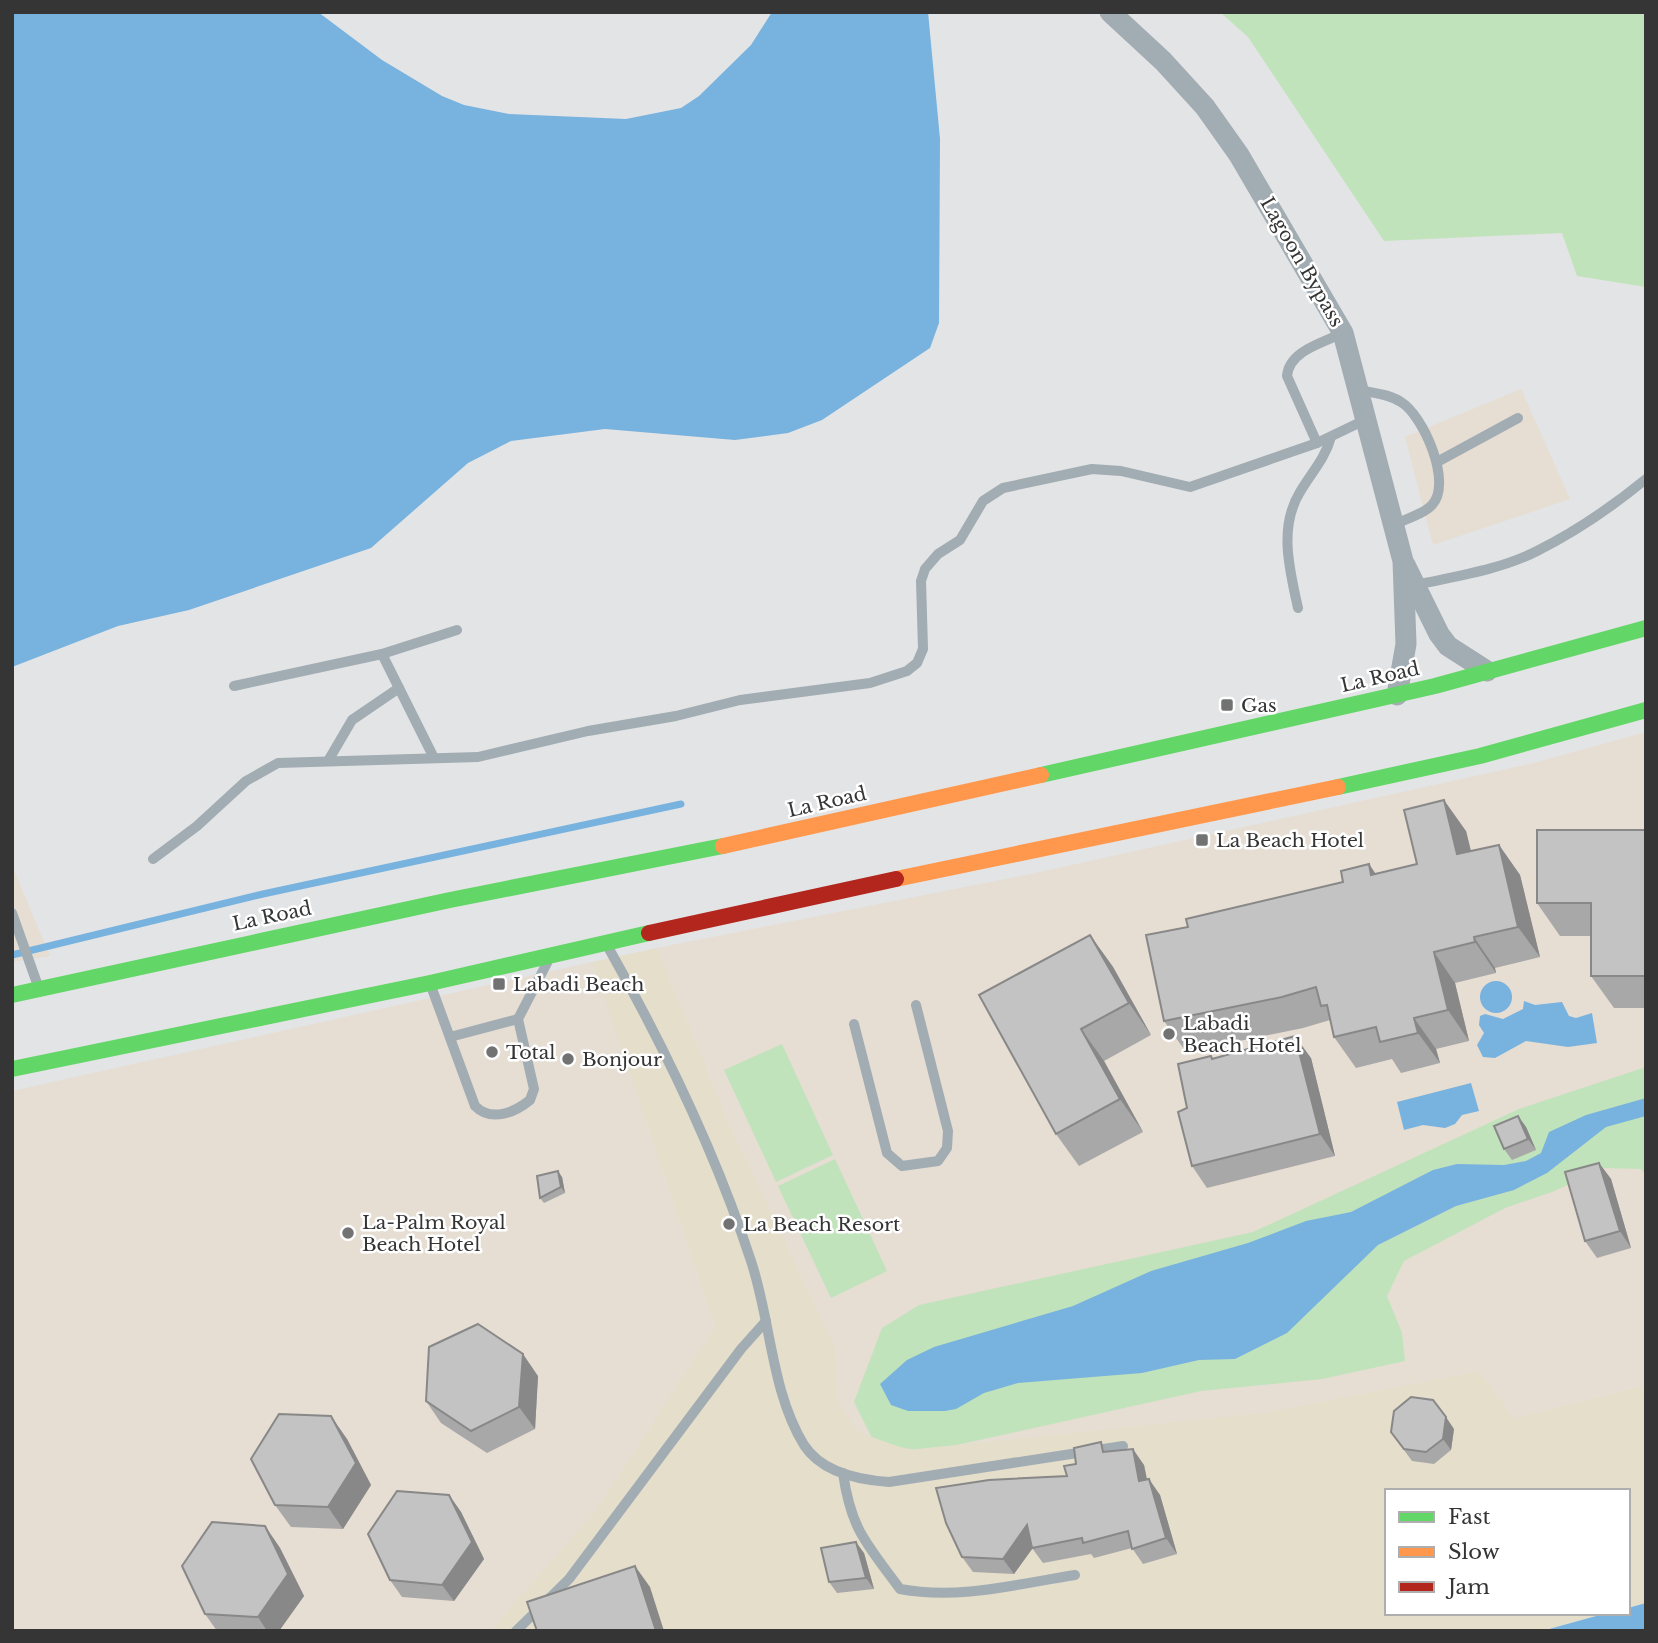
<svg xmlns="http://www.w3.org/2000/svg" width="1658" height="1643" font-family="'Libre Baskerville',serif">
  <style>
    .commercial { fill: #e6ddd3 }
    .green { fill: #c1e3bb }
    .sand { fill: #e4decb }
    .water { fill: #78b2de }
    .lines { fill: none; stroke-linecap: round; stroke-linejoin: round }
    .stream { stroke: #78b2de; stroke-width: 7 }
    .lane { stroke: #a2acb3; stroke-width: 10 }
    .street { stroke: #a2acb3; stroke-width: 21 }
    .fast { stroke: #63d668; stroke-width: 16 }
    .slow { stroke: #ff974d; stroke-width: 16 }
    .jam { stroke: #b3261e; stroke-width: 16 }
    .wall { fill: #a8a8a8 }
    .shaded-wall { fill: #888 }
    .building { fill: #c3c3c3; stroke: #888; stroke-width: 2 }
    .poi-dot { fill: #727273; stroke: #fff; stroke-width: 2.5 }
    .labels { text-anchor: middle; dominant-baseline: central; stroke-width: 5; stroke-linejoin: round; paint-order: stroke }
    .street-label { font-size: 19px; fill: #353536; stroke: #fff }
    .poi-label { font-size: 19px; fill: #353536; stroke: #fff; text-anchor: start }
  </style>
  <rect width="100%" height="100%" fill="#e3e4e5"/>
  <g class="commercial">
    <polygon points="1521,389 1570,499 1433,545 1405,437"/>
    <polygon points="1646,732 1646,1401 1640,1386 1514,1418 1479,1371 1268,1412 908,1450 858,1432 838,1402 835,1347 728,1121 657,948 1031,874 1534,763"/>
    <polygon points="12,866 50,956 12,962"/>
    <polygon points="592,962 715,1327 595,1511 490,1631 12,1631 12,1091"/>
  </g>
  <g class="green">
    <polygon points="1220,12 1646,12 1646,287 1577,276 1562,233 1384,241 1248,37"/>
    <polygon points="782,1044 833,1155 776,1182 724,1070"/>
    <polygon points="1646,1067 1646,1176 1641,1169 1605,1168 1552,1192 1505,1208 1404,1261 1387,1296 1402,1333 1405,1361 1322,1379 1201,1391 925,1452 874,1442 854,1402 882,1328 919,1305 1253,1232 1519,1109"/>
    <polygon points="835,1159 887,1271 831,1298 778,1186"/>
  </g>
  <polygon class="sand" points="657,948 728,1121 835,1347 838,1402 858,1432 908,1450 1268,1412 1479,1371 1514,1418 1641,1386 1646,1401 1646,1603 1628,1608 1628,1491 1387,1491 1387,1613 1607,1613 1542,1631 490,1631 595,1511 715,1327 592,962"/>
  <g class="water">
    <polygon points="12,12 318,12 382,60 442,96 464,105 509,114 626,119 681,108 699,96 751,45 772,12 928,12 940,139 939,323 930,348 822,420 788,433 735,440 605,429 511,441 468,463 371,548 189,610 118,626 12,667"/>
    <circle cx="1496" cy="997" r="16"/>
    <polygon points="1524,1001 1535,1005 1562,1002 1569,1016 1576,1018 1592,1013 1597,1043 1568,1047 1526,1041 1495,1058 1483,1057 1477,1045 1484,1033 1479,1025 1480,1016 1485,1014 1503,1019 1523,1009"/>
    <polygon points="1471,1083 1479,1111 1462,1115 1455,1124 1445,1128 1423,1125 1404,1130 1397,1102"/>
    <polygon points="1646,1098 1646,1116 1606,1127 1547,1173 1514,1190 1456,1206 1378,1245 1287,1333 1235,1359 1199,1360 1142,1373 1018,1383 984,1393 956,1409 945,1411 908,1411 891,1405 880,1384 907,1360 934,1347 1073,1306 1151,1271 1248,1243 1306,1221 1351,1212 1433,1170 1457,1164 1504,1165 1526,1161 1541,1153 1549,1132 1586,1115"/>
    <polygon points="1646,1603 1646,1631 1542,1631 1607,1613 1628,1613 1628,1608"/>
  </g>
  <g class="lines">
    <polyline class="stream" points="12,955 263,894 681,804"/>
    <g class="lane">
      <path d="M 1359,390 C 1373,393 1389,394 1401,402 C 1423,415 1453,483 1432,505 C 1424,514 1405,519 1393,525"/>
      <path d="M 1317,443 L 1287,376 C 1289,351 1322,343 1343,333"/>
      <polyline points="1437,462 1518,418"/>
      <path d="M 1416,585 C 1456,576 1500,570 1537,551 C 1575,532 1613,506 1646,479"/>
      <path d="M 1298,608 C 1290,571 1278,528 1300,492 C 1311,473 1325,459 1331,437"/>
      <polyline points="234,686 382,654"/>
      <polyline points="434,758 382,654 457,630"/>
      <polyline points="328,761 352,720 399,688"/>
      <polyline points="153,859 197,826 246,781 278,763 478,757 588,731 676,716 740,700 870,683 907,671 917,663 923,649 921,581 925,569 938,554 960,540 983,501 1003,488 1092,469 1121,471 1190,487 1317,443 1367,419"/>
      <polyline points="12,913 38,986"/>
      <path d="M 608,947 C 665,1048 715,1151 751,1261 C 771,1321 771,1391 804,1445 C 822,1473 859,1480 889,1482 L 1123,1446"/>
      <path d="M 431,986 L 475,1106 C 491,1122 514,1113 530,1100 L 534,1089 L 518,1019 L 547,963"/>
      <polyline points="854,1024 887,1153 902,1166 938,1161 947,1148 948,1131 916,1005"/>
      <polyline points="450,1037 518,1019"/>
      <path d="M 843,1473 C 851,1530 867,1544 900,1589 C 959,1600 1017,1584 1075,1575"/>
      <polyline points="516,1631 569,1579 741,1349 766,1321"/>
    </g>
    <g class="street">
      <polyline points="1110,12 1163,61 1205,107 1239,155 1343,333 1403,561 1406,644 1397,695"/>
      <polyline points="1405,565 1439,634 1448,646 1487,671"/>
    </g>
    <g class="fast">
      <polyline points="1041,775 1435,686 1646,628"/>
      <polyline points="1338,787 1480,756 1646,710"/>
      <polyline points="12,995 450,900 723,846"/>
      <polyline points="12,1069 430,983 649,933"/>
    </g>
    <g class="slow">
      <polyline points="723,846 1041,775"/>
      <polyline points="896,879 1338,787"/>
    </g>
    <polyline class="jam" points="649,933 896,879"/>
  </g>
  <g class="wall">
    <polygon points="1646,830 1646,1008 1614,1008 1591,976 1591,936 1560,936 1537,903"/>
    <polygon points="1466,831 1471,851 1499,845 1520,875 1540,957 1495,968 1496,973 1455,983 1469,1041 1436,1049 1440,1063 1401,1073 1392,1059 1356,1068 1334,1037 1330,1020 1303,1028 1186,1052 1164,1021 1188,927 1343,882 1369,864 1375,874 1417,864"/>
    <polygon points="1090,935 1113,967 1151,1035 1104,1061 1143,1132 1079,1166 1056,1134"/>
    <polygon points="1211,1056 1214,1059 1311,1058 1335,1156 1207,1188 1192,1166"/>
    <polygon points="1518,1116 1526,1127 1536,1150 1512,1160 1504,1149"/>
    <polygon points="1599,1163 1611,1179 1631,1248 1597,1258 1585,1241"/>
    <polygon points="562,1177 565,1193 544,1203 540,1198"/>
    <polygon points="538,1376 535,1429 487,1453 441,1423 426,1401"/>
    <polygon points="1454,1429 1451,1450 1434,1464 1412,1461 1391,1432"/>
    <polygon points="347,1439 371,1485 343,1529 291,1527 275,1505"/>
    <polygon points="1101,1442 1108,1452 1144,1465 1147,1479 1160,1495 1177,1554 1143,1564 1132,1548 1094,1558 1091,1554 1043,1563 1032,1548 1014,1574 973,1572 962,1557 1067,1476 1076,1464"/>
    <polygon points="449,1495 461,1512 484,1559 454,1601 402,1597 390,1580"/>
    <polygon points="265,1526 280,1548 304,1596 279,1631 217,1631 205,1614"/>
    <polygon points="864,1553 874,1589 837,1593 829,1582"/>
  </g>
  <g class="shaded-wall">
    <polygon points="1444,800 1466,831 1479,885 1457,854"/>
    <polygon points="1499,845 1520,875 1540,957 1518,927"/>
    <polygon points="1369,864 1390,895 1371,875"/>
    <polygon points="1090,935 1113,967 1151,1035 1129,1003"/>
    <polygon points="1474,937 1495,968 1496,973 1475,942"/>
    <polygon points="1434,952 1455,983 1469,1041 1448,1010"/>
    <polygon points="1414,1018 1436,1049 1440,1063 1418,1033"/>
    <polygon points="1081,1029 1104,1061 1143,1132 1120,1099"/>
    <polygon points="1295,1036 1311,1058 1335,1156 1320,1134"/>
    <polygon points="1518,1116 1526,1127 1536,1150 1528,1139"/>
    <polygon points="1599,1163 1611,1179 1631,1248 1620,1231"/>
    <polygon points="558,1171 562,1177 565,1193 561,1187"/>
    <polygon points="523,1354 538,1376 535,1429 519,1407"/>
    <polygon points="331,1416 347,1439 371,1485 343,1529 328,1507"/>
    <polygon points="1446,1417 1454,1429 1451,1450 1443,1439"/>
    <polygon points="1133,1449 1144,1465 1150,1496 1139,1481"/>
    <polygon points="1149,1479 1160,1495 1177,1554 1166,1538"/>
    <polygon points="449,1495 461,1512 484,1559 454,1601 442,1585"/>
    <polygon points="1027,1525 1038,1541 1014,1574 1003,1559"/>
    <polygon points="265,1526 280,1548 304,1596 279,1631 267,1631 258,1617"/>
    <polygon points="856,1542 864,1553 874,1589 866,1578"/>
    <polygon points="635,1566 650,1587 664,1631 656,1631"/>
  </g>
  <g class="building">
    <polygon points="1444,800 1457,854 1499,845 1518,927 1474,937 1475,942 1434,952 1448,1010 1414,1018 1418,1033 1380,1042 1376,1027 1334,1037 1327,1005 1321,1006 1316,987 1282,997 1164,1021 1146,935 1188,927 1186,919 1343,882 1341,871 1369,864 1371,875 1417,864 1404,810"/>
    <polygon points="1537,830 1646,830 1646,976 1591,976 1591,903 1537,903"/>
    <polygon points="1090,935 1129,1003 1081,1029 1120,1099 1056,1134 979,995"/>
    <polygon points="1295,1036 1320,1134 1192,1166 1178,1112 1187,1108 1178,1064 1211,1056 1212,1059"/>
    <polygon points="1518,1116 1528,1139 1504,1149 1494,1126"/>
    <polygon points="1599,1163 1620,1231 1585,1241 1565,1172"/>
    <polygon points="558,1171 561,1187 540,1198 537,1176"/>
    <polygon points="478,1324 523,1354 519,1407 471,1431 426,1401 429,1347"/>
    <polygon points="1411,1397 1433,1400 1446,1417 1443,1439 1426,1452 1404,1449 1391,1432 1394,1411"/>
    <polygon points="279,1414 331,1416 356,1463 328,1507 275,1505 251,1459"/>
    <polygon points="1101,1442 1103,1452 1133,1449 1139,1481 1149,1479 1166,1538 1132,1549 1128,1531 1083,1543 1082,1538 1032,1548 1027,1525 1003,1559 962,1557 946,1523 936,1488 989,1480 1067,1476 1064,1466 1076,1464 1074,1448"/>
    <polygon points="397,1491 449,1495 472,1542 442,1585 390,1580 368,1534"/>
    <polygon points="212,1522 265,1526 288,1574 258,1617 205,1614 182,1566"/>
    <polygon points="856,1542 866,1578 829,1582 821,1548"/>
    <polygon points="635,1566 656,1631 537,1631 527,1602"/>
  </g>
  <g class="poi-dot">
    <rect x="1220" y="698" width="14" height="14" rx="3.5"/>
    <rect x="1195" y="833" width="14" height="14" rx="3.5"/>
    <rect x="492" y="977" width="14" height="14" rx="3.5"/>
    <circle cx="1169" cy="1034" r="7"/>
    <circle cx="492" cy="1052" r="7"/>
    <circle cx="568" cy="1059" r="7"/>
    <circle cx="729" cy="1224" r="7"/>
    <circle cx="348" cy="1233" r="7"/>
  </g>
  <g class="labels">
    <g class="street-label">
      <text transform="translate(1302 262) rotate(60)">Lagoon Bypass</text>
      <text transform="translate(1380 677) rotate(-13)">La Road</text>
      <text transform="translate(827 802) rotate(-13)">La Road</text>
      <text transform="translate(272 916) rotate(-12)">La Road</text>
    </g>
    <g class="poi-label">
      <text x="1241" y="705">Gas</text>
      <text x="1216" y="840">La Beach Hotel</text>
      <text x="513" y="984">Labadi Beach</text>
      <text x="1183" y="1023">Labadi<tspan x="1183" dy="22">Beach Hotel</tspan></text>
      <text x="506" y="1052">Total</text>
      <text x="582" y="1059">Bonjour</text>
      <text x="362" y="1222">La-Palm Royal<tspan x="362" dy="22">Beach Hotel</tspan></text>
      <text x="743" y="1224">La Beach Resort</text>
    </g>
  </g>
  <rect width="1658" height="1643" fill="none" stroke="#353536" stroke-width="28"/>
  <rect x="1385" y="1489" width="245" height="126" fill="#ffffff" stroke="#aeaeaf" stroke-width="2"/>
  <rect x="1399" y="1512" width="35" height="10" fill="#63d668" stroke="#aeaeaf" stroke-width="2"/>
  <text x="1448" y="1524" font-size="21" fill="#353536">Fast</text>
  <rect x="1399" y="1547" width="35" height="10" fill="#ff974d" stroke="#aeaeaf" stroke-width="2"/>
  <text x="1448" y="1559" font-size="21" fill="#353536">Slow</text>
  <rect x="1399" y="1582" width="35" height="10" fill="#b3261e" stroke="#aeaeaf" stroke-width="2"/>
  <text x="1448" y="1594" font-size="21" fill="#353536">Jam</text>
</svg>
